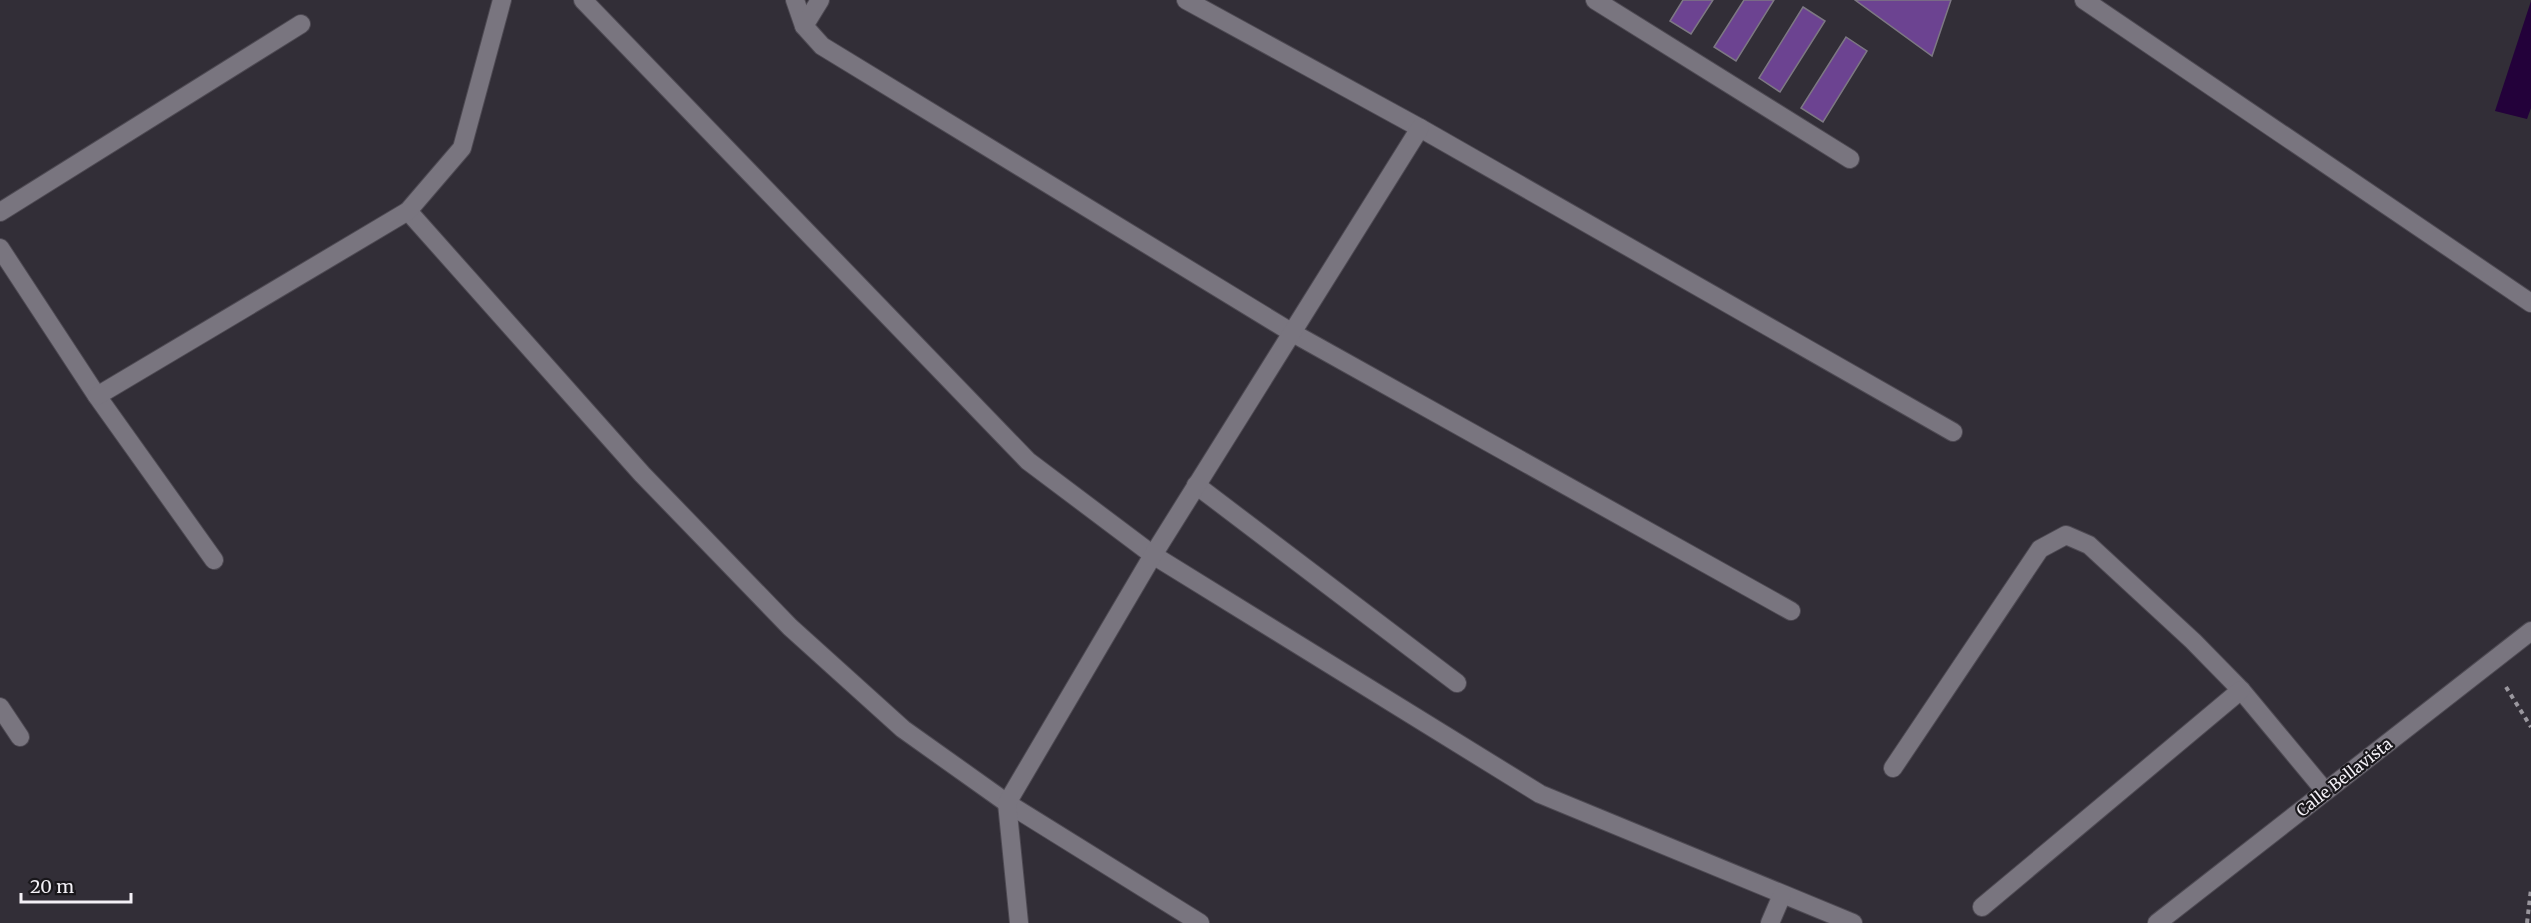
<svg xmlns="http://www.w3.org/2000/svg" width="2531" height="923" font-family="Merriweather,serif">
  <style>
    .water { fill: #23013a }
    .building { fill: #6c4391; stroke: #7d7883; stroke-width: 1.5 }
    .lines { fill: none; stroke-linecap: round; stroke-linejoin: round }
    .street-casing { stroke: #4e4a53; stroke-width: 20 }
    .path { stroke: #9a979e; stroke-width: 4; stroke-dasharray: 4.5 4.5; stroke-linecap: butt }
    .street { stroke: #79757f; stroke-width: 18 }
    .labels { text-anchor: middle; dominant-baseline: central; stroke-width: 4.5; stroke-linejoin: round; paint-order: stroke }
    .street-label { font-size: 16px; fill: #f3f0f6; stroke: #19171b }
  </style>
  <rect width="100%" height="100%" fill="#322e37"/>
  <polygon class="water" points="2531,1 2531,108 2527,119 2495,111"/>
  <g class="building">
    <polygon points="1683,0 1713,0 1691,34 1670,21"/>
    <polygon points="1744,0 1774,0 1736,61 1714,47"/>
    <polygon points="1855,0 1951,0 1932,56"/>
    <polygon points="1803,7 1825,21 1780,92 1759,78"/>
    <polygon points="1846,37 1867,51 1823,122 1801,108"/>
  </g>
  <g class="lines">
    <g class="street-casing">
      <g id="street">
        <polyline points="583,0 1028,461 1153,555 1540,794 1853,923"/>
        <polyline points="795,0 804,26 822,46 1291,332 1791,611"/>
        <polyline points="1186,0 1420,128 1953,432"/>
        <polyline points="1595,0 1850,159"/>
        <polyline points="2084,0 2531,303"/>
        <polyline points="804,26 820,0"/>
        <polyline points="408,211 642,474 790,627 903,729 1007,803 1200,923"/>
        <polyline points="0,212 301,24"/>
        <polyline points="0,248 97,396 214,560"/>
        <polyline points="97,396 408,211 462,148 502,0"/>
        <polyline points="1196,485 1457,683"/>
        <polyline points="0,707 20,737"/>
        <polyline points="1893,768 2040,549 2066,535 2089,545 2193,641 2241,690 2325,791"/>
        <polyline points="1982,907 2241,690"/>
        <polyline points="1019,923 1007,803 1153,555 1420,128"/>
        <polyline points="1770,923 1782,895"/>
        <polyline points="2157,923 2531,631"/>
      </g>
    </g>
    <g class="path">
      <polyline points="2506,687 2531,727"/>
      <polyline points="2527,923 2531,889"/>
    </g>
    <use href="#street" class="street"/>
  </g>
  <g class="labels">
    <g class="street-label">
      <text transform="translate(2344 777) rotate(-38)">Calle Bellavista</text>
    </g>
  </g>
  <path d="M21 893v9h110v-9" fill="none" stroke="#f3f0f6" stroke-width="3"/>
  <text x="30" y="893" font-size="18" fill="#f3f0f6" stroke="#19171b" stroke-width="4.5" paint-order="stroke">20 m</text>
</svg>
